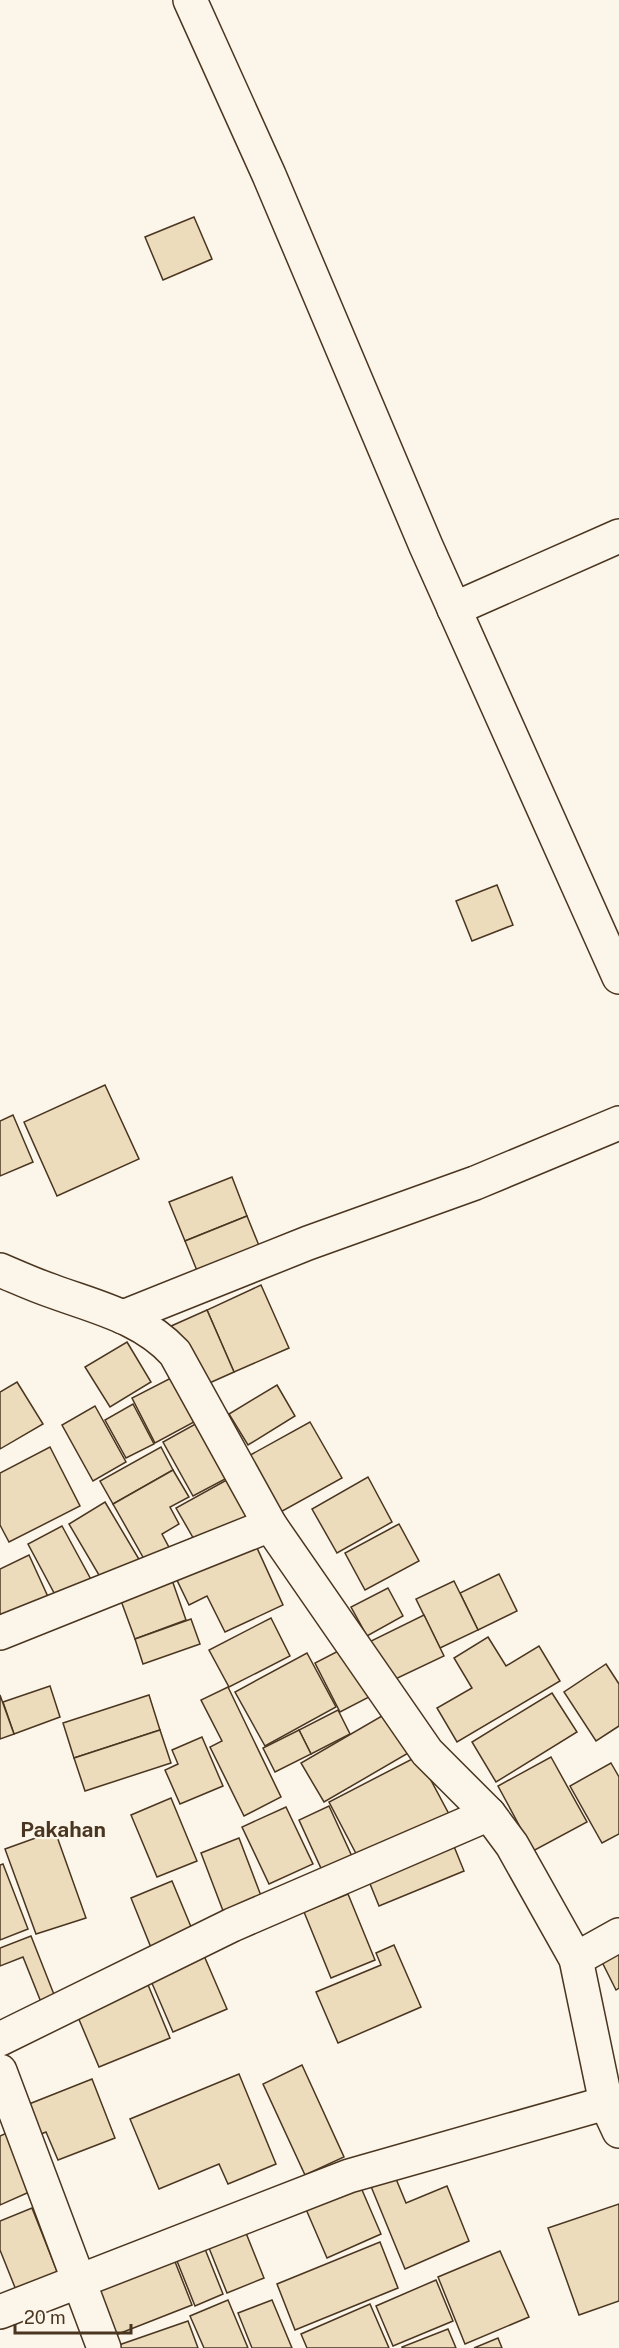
<svg xmlns="http://www.w3.org/2000/svg" width="619" height="2348" font-family="'Public Sans',sans-serif">
  <style>
    .building { fill: #ecdcbc; stroke: #4a3520; stroke-width: 1.5 }
    .lines { fill: none; stroke-linecap: round; stroke-linejoin: round }
    .minor-casing { stroke: #4a3520; stroke-width: 36 }
    .minor { stroke: #fbf6e9; stroke-width: 33 }
    .labels { text-anchor: middle; dominant-baseline: central; stroke-width: 4.5; stroke-linejoin: round; paint-order: stroke }
    .quarter-label { font-size: 21px; font-weight: bold; fill: #4a3520; stroke: #fbf6e9 }
  </style>
  <rect width="100%" height="100%" fill="#fbf6e9"/>
  <g class="building">
    <polygon points="194,217 212,259 163,280 145,237"/>
    <polygon points="497,885 513,925 472,941 456,901"/>
    <polygon points="105,1085 139,1159 57,1196 24,1122"/>
    <polygon points="13,1115 33,1162 0,1176 0,1121"/>
    <polygon points="232,1177 247,1216 185,1241 169,1202"/>
    <polygon points="247,1216 264,1258 202,1283 185,1241"/>
    <polygon points="261,1285 289,1348 234,1372 207,1310"/>
    <polygon points="207,1310 234,1372 196,1389 169,1327"/>
    <polygon points="127,1342 151,1382 110,1407 85,1367"/>
    <polygon points="171,1378 194,1422 155,1443 132,1398"/>
    <polygon points="17,1382 43,1424 0,1449 0,1392"/>
    <polygon points="277,1385 295,1416 248,1445 229,1414"/>
    <polygon points="133,1404 154,1444 126,1458 105,1420"/>
    <polygon points="95,1406 126,1462 93,1481 62,1425"/>
    <polygon points="199,1422 229,1477 193,1496 163,1442"/>
    <polygon points="310,1422 342,1478 277,1514 245,1458"/>
    <polygon points="50,1447 80,1506 9,1542 0,1525 0,1473"/>
    <polygon points="161,1447 173,1470 113,1504 100,1481"/>
    <polygon points="173,1470 189,1497 170,1507 179,1524 162,1534 172,1553 148,1566 113,1504"/>
    <polygon points="232,1477 254,1517 199,1548 176,1508"/>
    <polygon points="368,1477 392,1522 337,1553 312,1509"/>
    <polygon points="105,1502 143,1566 106,1587 69,1524"/>
    <polygon points="399,1524 419,1561 365,1590 345,1553"/>
    <polygon points="62,1526 94,1585 60,1604 28,1544"/>
    <polygon points="252,1537 283,1605 225,1632 207,1596 189,1605 174,1574"/>
    <polygon points="29,1555 49,1599 0,1622 0,1569"/>
    <polygon points="499,1574 517,1611 478,1630 460,1593"/>
    <polygon points="172,1580 186,1620 135,1639 120,1598"/>
    <polygon points="454,1581 478,1630 440,1648 416,1599"/>
    <polygon points="388,1588 403,1616 367,1636 351,1607"/>
    <polygon points="424,1615 444,1656 387,1683 367,1643"/>
    <polygon points="271,1618 290,1656 229,1687 209,1650"/>
    <polygon points="191,1619 200,1644 143,1664 135,1639"/>
    <polygon points="488,1637 506,1666 539,1646 560,1681 457,1742 437,1708 472,1688 454,1658"/>
    <polygon points="346,1647 371,1696 340,1712 315,1663"/>
    <polygon points="307,1653 336,1707 265,1746 235,1692"/>
    <polygon points="606,1664 619,1684 619,1726 596,1741 564,1692"/>
    <polygon points="50,1686 60,1717 14,1734 3,1702"/>
    <polygon points="228,1687 281,1797 244,1816 210,1747 222,1741 201,1700"/>
    <polygon points="552,1693 577,1732 496,1782 472,1742"/>
    <polygon points="0,1695 14,1734 0,1739"/>
    <polygon points="149,1695 160,1730 74,1758 63,1723"/>
    <polygon points="338,1710 350,1734 311,1754 299,1730"/>
    <polygon points="387,1713 410,1752 324,1802 301,1763"/>
    <polygon points="160,1730 171,1763 85,1791 74,1758"/>
    <polygon points="299,1730 311,1754 275,1772 263,1748"/>
    <polygon points="202,1737 223,1786 180,1804 165,1770 178,1764 172,1750"/>
    <polygon points="418,1756 450,1816 361,1863 329,1802"/>
    <polygon points="551,1757 587,1822 533,1851 498,1786"/>
    <polygon points="611,1763 619,1777 619,1834 602,1843 570,1786"/>
    <polygon points="171,1798 197,1861 157,1877 131,1815"/>
    <polygon points="329,1806 355,1863 325,1877 299,1820"/>
    <polygon points="286,1807 313,1864 269,1884 242,1827"/>
    <polygon points="55,1831 86,1918 36,1934 5,1849"/>
    <polygon points="239,1838 263,1901 225,1916 201,1853"/>
    <polygon points="451,1839 464,1871 379,1906 366,1874"/>
    <polygon points="3,1864 28,1929 0,1940 0,1865"/>
    <polygon points="172,1881 194,1934 152,1950 131,1898"/>
    <polygon points="348,1894 375,1960 331,1978 304,1912"/>
    <polygon points="31,1936 55,1997 41,2002 23,1957 0,1966 0,1948"/>
    <polygon points="619,1938 619,1988 616,1990 596,1950"/>
    <polygon points="394,1945 421,2007 338,2043 316,1992 381,1965 376,1953"/>
    <polygon points="202,1951 227,2009 173,2032 148,1974"/>
    <polygon points="146,1980 170,2038 99,2067 75,2010"/>
    <polygon points="302,2065 344,2157 305,2175 263,2084"/>
    <polygon points="239,2074 276,2164 228,2184 219,2164 159,2189 130,2119"/>
    <polygon points="92,2079 115,2138 58,2160 46,2132 36,2136 24,2106"/>
    <polygon points="11,2131 36,2189 0,2205 0,2136"/>
    <polygon points="394,2174 406,2203 447,2186 469,2241 405,2269 370,2184"/>
    <polygon points="356,2176 381,2234 327,2258 302,2200"/>
    <polygon points="619,2204 619,2301 579,2315 548,2228"/>
    <polygon points="32,2208 62,2284 20,2300 0,2250 0,2221"/>
    <polygon points="242,2223 264,2278 227,2293 205,2238"/>
    <polygon points="201,2239 223,2294 195,2306 173,2251"/>
    <polygon points="380,2242 398,2288 295,2330 277,2284"/>
    <polygon points="500,2251 529,2317 465,2344 438,2277"/>
    <polygon points="172,2254 192,2305 113,2336 93,2285"/>
    <polygon points="436,2280 453,2321 393,2346 376,2306"/>
    <polygon points="228,2300 248,2348 204,2348 190,2316"/>
    <polygon points="272,2300 292,2348 252,2348 238,2313"/>
    <polygon points="370,2304 389,2348 307,2348 301,2334"/>
    <polygon points="188,2321 198,2348 117,2348 116,2346"/>
    <polygon points="448,2329 456,2348 402,2348 402,2347"/>
    <polygon points="498,2338 502,2348 474,2348"/>
  </g>
  <g class="lines">
    <g class="minor-casing">
      <g id="minor">
        <polyline points="190,0 269,175 426,546 619,977"/>
        <polyline points="454,609 619,536"/>
        <path d="M 0,1270 C 17,1277 34,1285 52,1291 C 95,1307 142,1317 175,1353 L 270,1525 L 427,1752 L 489,1814 L 512,1845 L 576,1959 L 606,2103 L 619,2131"/>
        <polyline points="123,1317 308,1243 475,1183 619,1123"/>
        <polyline points="0,1633 270,1525"/>
        <polyline points="576,1959 619,1935"/>
        <polyline points="0,2039 232,1925 489,1814"/>
        <polyline points="0,2071 104,2348"/>
        <polyline points="0,2312 349,2176 606,2103"/>
      </g>
    </g>
    <use href="#minor" class="minor"/>
  </g>
  <g class="labels">
    <g class="quarter-label">
      <text x="63" y="1829">Pakahan</text>
    </g>
  </g>
  <path d="M15 2324v9h116v-9" fill="none" stroke="#4a3520" stroke-width="3"/>
  <text x="24" y="2324" font-size="18" fill="#4a3520" stroke="#fbf6e9" stroke-width="4.5" paint-order="stroke">20 m</text>
</svg>
